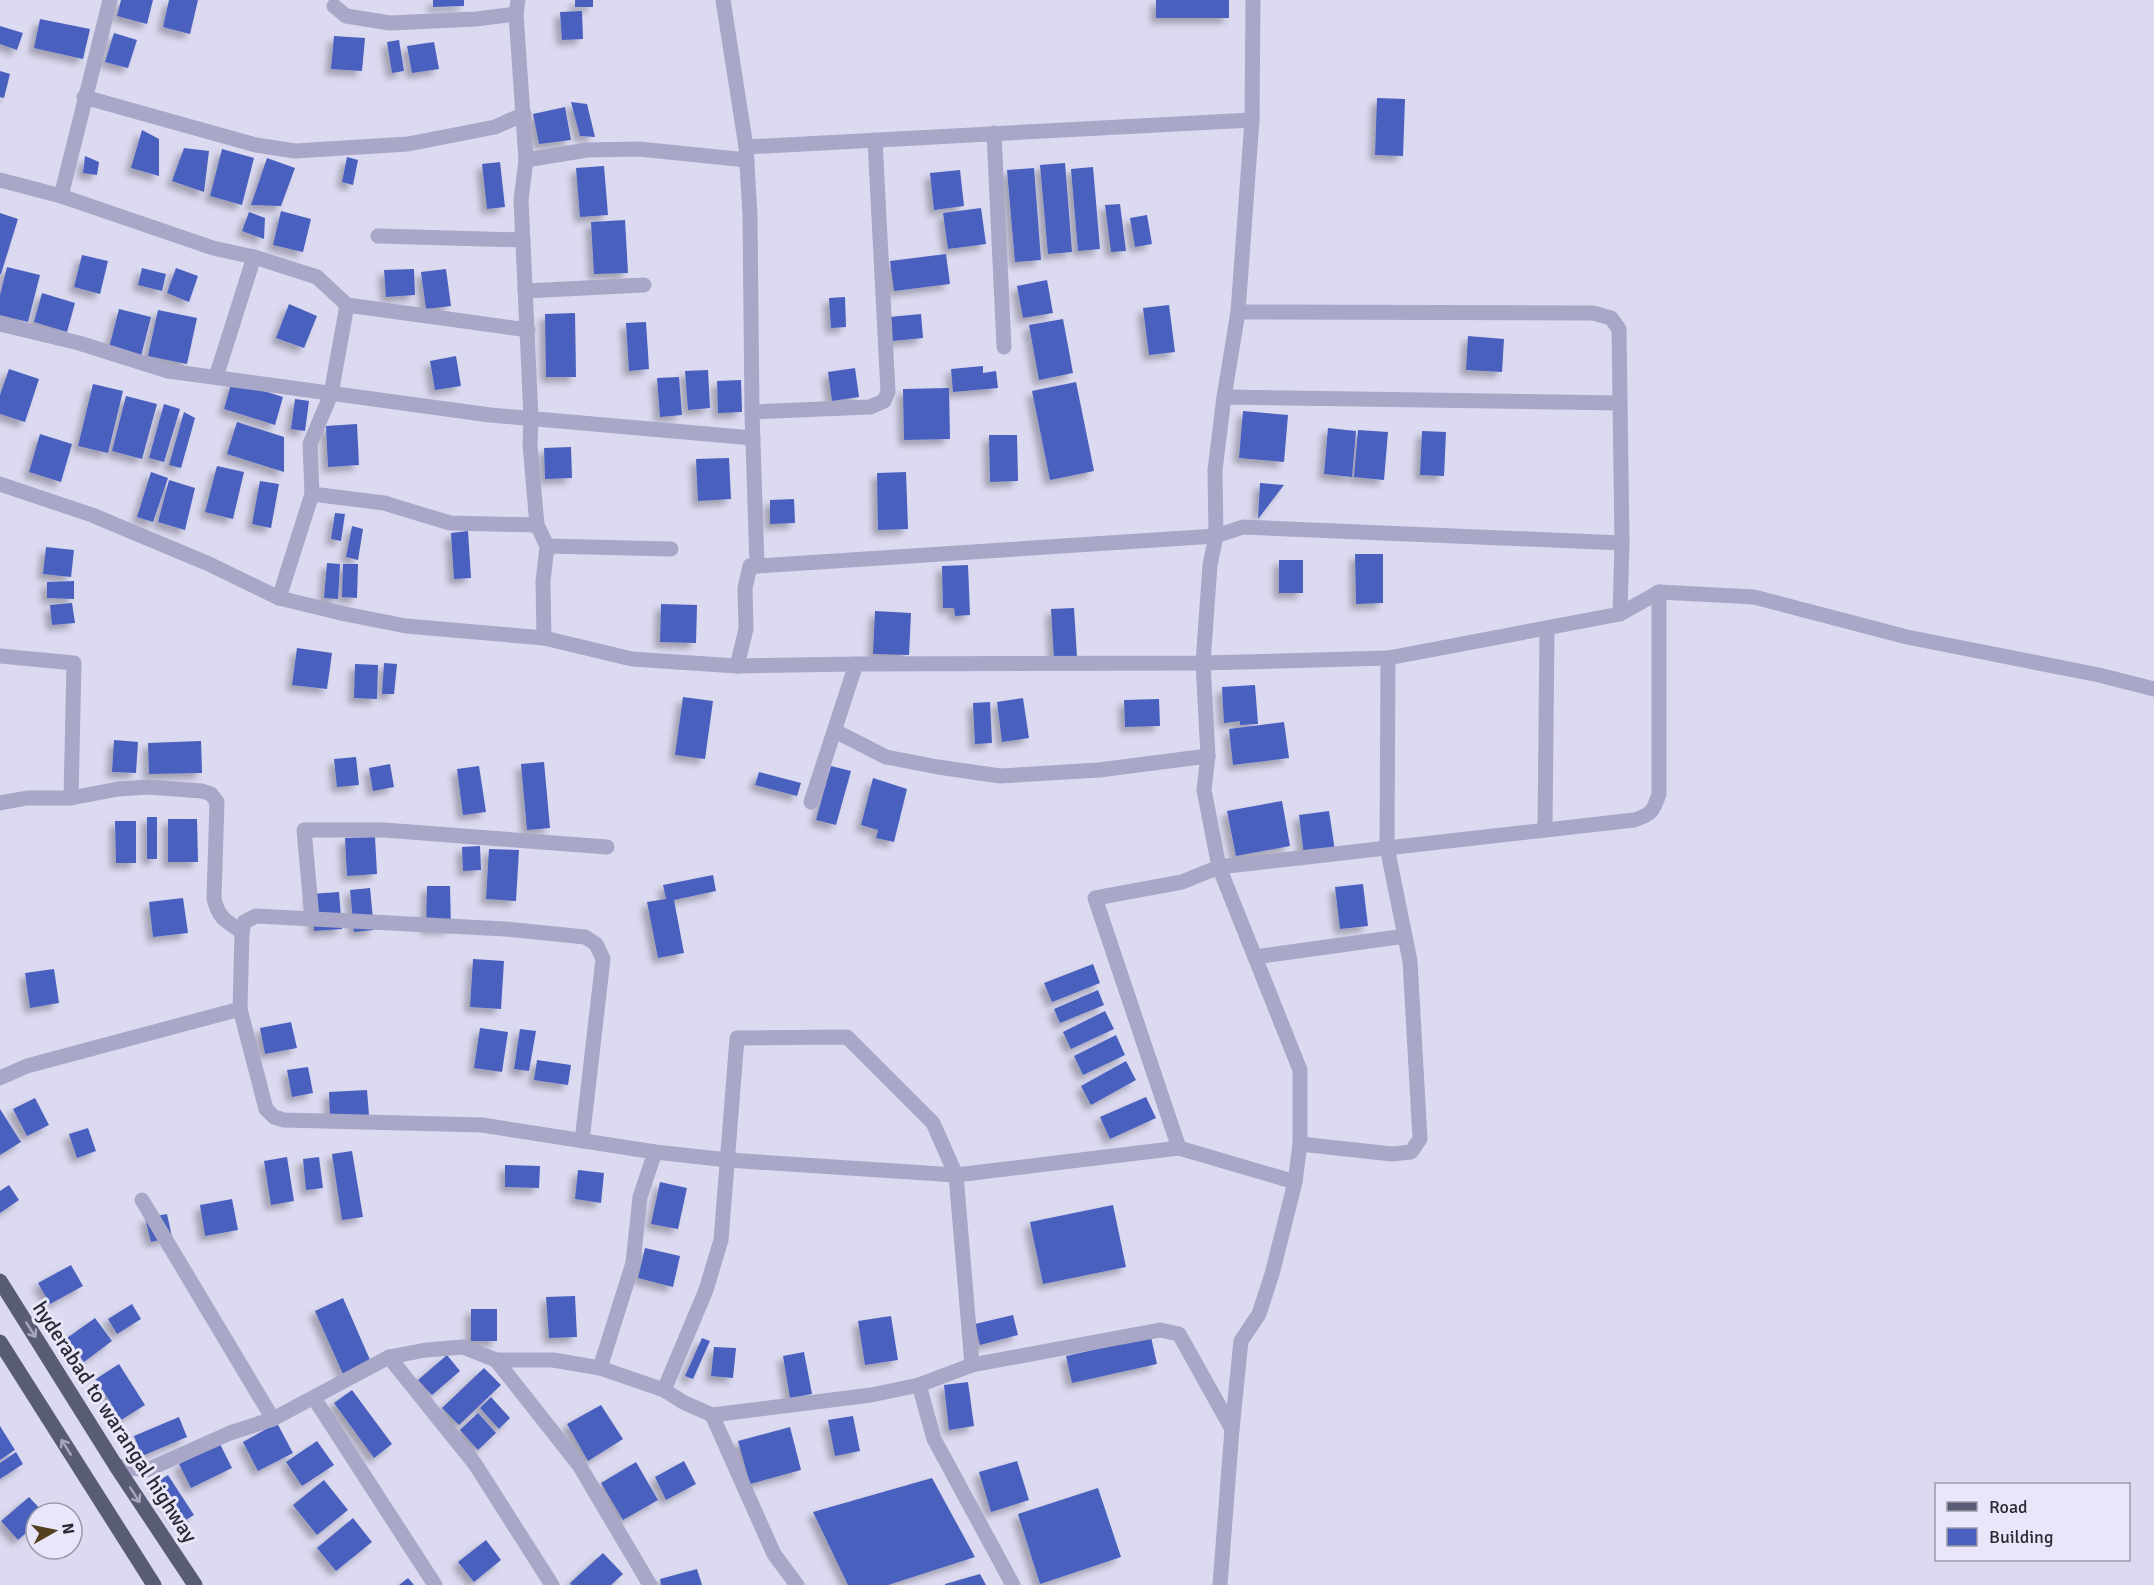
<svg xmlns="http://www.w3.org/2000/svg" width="2154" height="1585" font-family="Signika,sans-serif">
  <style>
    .building { fill: #4960bf; filter: url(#shadow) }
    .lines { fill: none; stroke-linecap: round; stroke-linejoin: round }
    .street { stroke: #a8a7c7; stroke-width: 15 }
    .primary { stroke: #595c75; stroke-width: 15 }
    .oneway { stroke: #a8a8bd }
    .labels { text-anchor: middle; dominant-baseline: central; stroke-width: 6; stroke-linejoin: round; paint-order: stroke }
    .street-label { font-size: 21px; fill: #272934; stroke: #e8e6f8 }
  </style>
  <defs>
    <filter id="shadow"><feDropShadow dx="-5.5" dy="5.5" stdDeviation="3" flood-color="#0004"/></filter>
  </defs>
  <rect width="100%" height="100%" fill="#dcdaf0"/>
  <g class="building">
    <polygon points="121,0 153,0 147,24 117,16"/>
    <polygon points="169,0 198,0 190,34 163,27"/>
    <polygon points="433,0 464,0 464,6 433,7"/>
    <rect x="575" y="0" width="18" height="7"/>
    <rect x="1156" y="0" width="73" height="18"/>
    <polygon points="582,11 583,39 562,40 560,12"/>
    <polygon points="40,19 90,29 83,59 34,48"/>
    <polygon points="0,26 23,33 17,50 0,44"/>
    <polygon points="114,33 137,40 128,68 105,62"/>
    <polygon points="334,36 365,38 362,71 331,69"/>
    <polygon points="399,40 404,71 392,73 387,42"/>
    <polygon points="434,42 439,69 412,73 407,46"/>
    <polygon points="0,71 10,74 4,98 0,97"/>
    <polygon points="1377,98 1405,99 1403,156 1375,155"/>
    <polygon points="571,102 587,104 595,137 580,136"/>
    <polygon points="565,107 571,140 539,144 533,114"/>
    <polygon points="142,130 159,139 159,176 131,168"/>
    <polygon points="184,148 209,151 204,192 172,181"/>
    <polygon points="222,149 254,158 242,205 210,196"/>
    <polygon points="85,156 99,162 97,175 83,173"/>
    <polygon points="347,157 358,160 353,185 342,182"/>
    <polygon points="267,158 295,168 281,206 251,205"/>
    <polygon points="500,162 505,207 487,209 482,164"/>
    <polygon points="1065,163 1072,252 1048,254 1040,165"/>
    <polygon points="604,166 608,215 580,217 576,168"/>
    <polygon points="1093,167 1100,249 1078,251 1071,169"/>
    <polygon points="1034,168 1041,260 1015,262 1007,170"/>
    <polygon points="960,170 964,206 934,210 930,173"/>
    <polygon points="1120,204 1126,251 1111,252 1105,205"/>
    <polygon points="981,208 986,244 948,249 943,213"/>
    <polygon points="281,211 311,219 303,252 273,245"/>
    <polygon points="249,212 265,218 264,239 242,231"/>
    <polygon points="0,213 18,219 1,274 0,274"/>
    <polygon points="1147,215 1152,244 1135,247 1130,218"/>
    <polygon points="625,220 628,273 594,274 591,222"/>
    <polygon points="946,254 950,284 894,291 890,261"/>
    <polygon points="82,255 108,261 100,294 74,287"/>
    <polygon points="7,267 40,275 28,322 0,315 0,295"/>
    <polygon points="142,268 166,274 162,291 138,285"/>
    <polygon points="176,268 198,276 189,302 167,293"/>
    <polygon points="414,269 415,295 386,297 384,270"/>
    <polygon points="446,269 451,306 426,309 421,272"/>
    <polygon points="1047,280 1053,313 1023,318 1017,286"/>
    <polygon points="42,293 75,303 67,332 34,322"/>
    <polygon points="845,297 846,327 831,328 829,298"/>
    <polygon points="289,304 317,316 304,348 276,338"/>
    <polygon points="1169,305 1175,352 1149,355 1143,308"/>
    <polygon points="119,309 151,317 141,356 109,348"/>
    <polygon points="158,310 197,318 187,364 148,356"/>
    <polygon points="575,313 576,377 546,377 545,314"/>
    <polygon points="921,314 923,338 892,341 889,317"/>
    <polygon points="1063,319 1073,373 1039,380 1029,325"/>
    <polygon points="646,322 649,369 629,371 626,323"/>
    <polygon points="1468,336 1504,339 1502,372 1466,370"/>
    <polygon points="456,356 461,386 435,390 430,361"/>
    <polygon points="983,366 983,373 996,371 998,388 953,392 951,369"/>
    <polygon points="855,368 859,397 832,401 828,372"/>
    <polygon points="9,369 39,379 25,422 0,414 0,395"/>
    <polygon points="708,370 710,408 688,410 685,371"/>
    <polygon points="679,377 682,415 660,417 657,378"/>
    <polygon points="741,380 742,412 718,413 717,381"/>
    <polygon points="232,381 283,397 275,425 224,409"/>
    <polygon points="1076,382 1094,471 1050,480 1032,391"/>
    <polygon points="93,384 123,391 108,453 78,446"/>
    <polygon points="949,388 950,439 904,440 903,389"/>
    <polygon points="126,396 157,404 142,459 112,451"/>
    <polygon points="295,399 309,401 305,431 291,429"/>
    <polygon points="164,404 180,409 164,462 149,458"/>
    <polygon points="1243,411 1288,415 1284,462 1239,458"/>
    <polygon points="184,412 195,418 181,468 169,465"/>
    <polygon points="237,422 284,437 284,472 227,454"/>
    <polygon points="357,424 359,465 328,467 326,426"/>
    <polygon points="1328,428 1356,431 1352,477 1324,474"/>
    <polygon points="1358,430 1388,432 1384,480 1354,477"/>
    <polygon points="1422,431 1446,432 1444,476 1420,475"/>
    <polygon points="40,434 72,444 61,482 29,472"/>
    <polygon points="989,435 1017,435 1018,481 990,482"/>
    <polygon points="571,447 572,478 545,479 544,448"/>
    <polygon points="729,458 731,499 698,501 696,459"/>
    <polygon points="217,466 244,472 233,519 205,512"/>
    <polygon points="151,472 168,478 153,522 137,517"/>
    <polygon points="906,472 908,529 878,530 877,473"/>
    <polygon points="169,480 195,488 185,530 158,522"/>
    <polygon points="260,481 279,484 271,528 252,524"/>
    <polygon points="1260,483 1284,485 1258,519"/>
    <polygon points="794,499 795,523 770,524 770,500"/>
    <polygon points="335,513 345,514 341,541 331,539"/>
    <polygon points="352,526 363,529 358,560 346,557"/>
    <polygon points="468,531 471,578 454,579 451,533"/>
    <polygon points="46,547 74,550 71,577 43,574"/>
    <polygon points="1355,554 1383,554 1383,603 1356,604"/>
    <rect x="1279" y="560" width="24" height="33"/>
    <polygon points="327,563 340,564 338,599 324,598"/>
    <polygon points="343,564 358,564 357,598 342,597"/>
    <polygon points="968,565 970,615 955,616 954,608 943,608 942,566"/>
    <polygon points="74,581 74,599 47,598 47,582"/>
    <polygon points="72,603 75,623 52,625 50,605"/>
    <polygon points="661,604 697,605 696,643 660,642"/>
    <polygon points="1074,608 1077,657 1054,658 1051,609"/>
    <polygon points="875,611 911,613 909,655 873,654"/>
    <polygon points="297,648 332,653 327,689 292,685"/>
    <polygon points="384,663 397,664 394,694 382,694"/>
    <polygon points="355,664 378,665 377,699 354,698"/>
    <polygon points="1255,685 1258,724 1240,725 1240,721 1224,723 1222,687"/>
    <polygon points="683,697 713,701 705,759 675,755"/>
    <polygon points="1023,698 1029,738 1002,742 997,702"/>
    <polygon points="1159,699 1160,726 1125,727 1124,700"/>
    <polygon points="990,702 992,743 975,744 973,703"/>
    <polygon points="1284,722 1289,758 1233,765 1229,729"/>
    <polygon points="114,740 138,742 136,773 112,772"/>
    <polygon points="201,741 202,773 149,774 148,743"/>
    <polygon points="356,757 359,785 337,787 334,759"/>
    <polygon points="544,762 550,828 527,830 521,764"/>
    <polygon points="390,764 394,787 373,791 369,768"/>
    <polygon points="479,766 486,812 463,815 457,769"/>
    <polygon points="831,766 851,771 836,825 816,820"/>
    <polygon points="759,772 801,783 797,796 755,785"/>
    <polygon points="873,778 907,789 894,842 876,838 878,830 861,825"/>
    <polygon points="1282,801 1290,846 1236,856 1227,811"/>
    <polygon points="1329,811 1335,851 1304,855 1299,815"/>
    <rect x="147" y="817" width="10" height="42"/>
    <polygon points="168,819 197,819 198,862 168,862"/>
    <polygon points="115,821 136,821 136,863 116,863"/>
    <polygon points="375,837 377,874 347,876 345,838"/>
    <polygon points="480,846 481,870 463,871 462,847"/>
    <polygon points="489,849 519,850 516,901 486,899"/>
    <polygon points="713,875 716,891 674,900 684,953 658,958 647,902 666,899 663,885"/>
    <polygon points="1363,884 1368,926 1340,929 1335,887"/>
    <polygon points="427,886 450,886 451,929 426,929"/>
    <polygon points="370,888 374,930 354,932 350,890"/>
    <polygon points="339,892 342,929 314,931 310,894"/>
    <polygon points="183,898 188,933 153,937 149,902"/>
    <polygon points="473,959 504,961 501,1009 470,1007"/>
    <polygon points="1093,964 1100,983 1052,1002 1044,983"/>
    <polygon points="54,969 59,1003 30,1008 25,973"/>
    <polygon points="1098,990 1104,1005 1060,1023 1054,1009"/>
    <polygon points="1105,1011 1114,1029 1071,1049 1063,1032"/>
    <polygon points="291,1022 297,1048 265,1054 260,1028"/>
    <polygon points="480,1028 508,1032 502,1072 474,1068"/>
    <polygon points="520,1029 536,1031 529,1071 514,1069"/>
    <polygon points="1116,1035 1125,1055 1083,1075 1074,1056"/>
    <polygon points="537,1060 571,1065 568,1085 534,1080"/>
    <polygon points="1126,1061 1136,1080 1091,1105 1081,1086"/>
    <polygon points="308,1067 313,1093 292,1097 287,1070"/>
    <polygon points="367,1090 369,1115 330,1115 329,1092"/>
    <polygon points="1146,1097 1156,1118 1110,1139 1100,1117"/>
    <polygon points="35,1098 49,1125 27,1136 13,1109"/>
    <polygon points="0,1109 21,1142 0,1155"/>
    <polygon points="88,1128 96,1151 77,1158 69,1134"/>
    <polygon points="352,1151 363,1217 342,1220 332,1154"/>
    <polygon points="287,1157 294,1201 271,1205 264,1161"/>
    <polygon points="319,1157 323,1188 306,1190 303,1159"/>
    <polygon points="505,1165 540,1166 539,1188 505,1187"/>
    <polygon points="578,1170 604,1173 601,1203 575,1199"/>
    <polygon points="660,1182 687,1188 678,1229 651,1224"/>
    <polygon points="9,1185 19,1200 0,1213 0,1191"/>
    <polygon points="232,1199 238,1230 205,1236 200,1205"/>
    <polygon points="1113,1205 1126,1267 1043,1284 1030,1222"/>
    <polygon points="167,1214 172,1237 151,1242 145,1218"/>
    <polygon points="645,1248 680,1256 673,1287 638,1278"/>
    <polygon points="71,1265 83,1286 50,1304 38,1283"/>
    <polygon points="575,1296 577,1337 549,1338 546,1297"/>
    <polygon points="343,1298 371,1362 343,1374 315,1311"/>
    <polygon points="132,1304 141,1319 117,1334 108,1319"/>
    <rect x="471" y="1309" width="26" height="32"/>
    <polygon points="1013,1315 1018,1335 980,1345 975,1324"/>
    <polygon points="891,1316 898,1360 865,1365 858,1321"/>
    <polygon points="95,1318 112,1341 84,1362 67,1338"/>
    <polygon points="1151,1337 1157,1364 1072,1383 1066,1356"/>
    <polygon points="702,1338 710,1341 693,1379 685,1376"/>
    <polygon points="714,1347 736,1348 733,1378 711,1376"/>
    <polygon points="804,1352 812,1394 790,1398 783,1356"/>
    <polygon points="447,1355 460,1371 432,1395 418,1380"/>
    <polygon points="119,1364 145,1405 121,1420 96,1379"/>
    <polygon points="484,1368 501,1385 459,1425 442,1408"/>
    <polygon points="968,1382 974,1426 949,1430 944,1385"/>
    <polygon points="352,1390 392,1444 374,1458 334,1403"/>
    <polygon points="491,1397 510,1418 499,1429 480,1408"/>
    <polygon points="601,1405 623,1439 588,1461 567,1424"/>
    <polygon points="478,1413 496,1433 478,1450 460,1430"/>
    <polygon points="853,1416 860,1451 835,1456 828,1420"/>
    <polygon points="179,1417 187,1437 142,1456 134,1436"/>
    <polygon points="277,1423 293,1453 258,1471 243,1442"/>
    <polygon points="0,1426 15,1450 0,1460"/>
    <polygon points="790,1427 801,1470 750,1484 738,1441"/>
    <polygon points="317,1441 334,1465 302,1486 286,1462"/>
    <polygon points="220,1444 232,1468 191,1488 179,1464"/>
    <polygon points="16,1452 23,1464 0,1479 0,1463"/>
    <polygon points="684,1461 696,1484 666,1500 655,1477"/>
    <polygon points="1017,1461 1029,1500 991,1512 979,1472"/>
    <polygon points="636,1462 658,1500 623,1520 601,1483"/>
    <polygon points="168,1475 194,1515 181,1523 155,1483"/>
    <polygon points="932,1478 975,1557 888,1585 848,1585 813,1512"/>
    <polygon points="324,1480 348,1510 317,1535 293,1505"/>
    <polygon points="1098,1488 1121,1557 1040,1584 1018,1514"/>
    <polygon points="29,1497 44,1513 36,1513 36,1524 18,1540 1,1521"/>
    <polygon points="353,1518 372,1542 336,1571 317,1548"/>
    <polygon points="72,1531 78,1539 72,1543"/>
    <polygon points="486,1540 501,1560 474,1582 458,1562"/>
    <polygon points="603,1553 623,1574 611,1585 571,1585 570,1583"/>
    <polygon points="697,1569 702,1585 661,1585 660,1579"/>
    <polygon points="980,1574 986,1585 945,1585 945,1584"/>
    <polygon points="408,1578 414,1585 399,1585"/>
  </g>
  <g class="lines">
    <g class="street">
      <polyline points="518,0 516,14 526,160"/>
      <polyline points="723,0 746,147 750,216 752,412 757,566 750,566 745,588 746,629 737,666"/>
      <polyline points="334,6 346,16 390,23 476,19 516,14"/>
      <polyline points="84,97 256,145 295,151 408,144 495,127 524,114"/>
      <polyline points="994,133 1004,347"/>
      <polyline points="746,147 1252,120"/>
      <polyline points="0,180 61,196 213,248 254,257 317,277 347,305 528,330"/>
      <polyline points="61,196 110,0"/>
      <polyline points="378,236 523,240"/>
      <polyline points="525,291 644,285"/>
      <polyline points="1238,312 1593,313 1611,318 1619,329 1622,543 1620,614"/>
      <polyline points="0,324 79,343 168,371 490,415 753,438"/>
      <polyline points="216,377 254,257"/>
      <polyline points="1224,397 1619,403"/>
      <polyline points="752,412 870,407 884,401 888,392 875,140"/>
      <polyline points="0,484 92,515 209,564 279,598 345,614 406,626 544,638 632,659 737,666 856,664 1203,663 1388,658 1620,614 1659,592 1754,597 1907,637 2099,675 2154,689"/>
      <polyline points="312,494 384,503 450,523 537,525"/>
      <polyline points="547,546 671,549"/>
      <polyline points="757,566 1216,536 1243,527 1622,543"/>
      <polyline points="279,598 312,494 310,444 331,394 347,305"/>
      <polyline points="544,638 543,581 547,546 537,525 530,445 531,418 521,200 526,160 587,150 639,149 747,160"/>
      <polyline points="0,656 74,663 71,798 27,798 0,803"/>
      <polyline points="835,731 886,757 938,767 1000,776 1099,770 1208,756"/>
      <path d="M 71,798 L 118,789 L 148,787 L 202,791 L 211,794 L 217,802 L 214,898 C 218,918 226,921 242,932"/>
      <polyline points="811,802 856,664"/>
      <polyline points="1545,830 1547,628"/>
      <polyline points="312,918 304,830 384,830 607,847"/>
      <polyline points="1255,957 1405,936"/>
      <polyline points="240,1009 266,1109 274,1117 284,1120 482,1125 655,1152 728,1160 956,1175 1179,1148 1295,1182"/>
      <polyline points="0,1078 27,1066 240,1009 242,932 244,922 256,916 505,929 585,937 596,944 603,959 582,1141"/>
      <polyline points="1300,1144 1392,1154 1411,1152 1420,1139 1410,961 1387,847 1388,658"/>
      <path d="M 1179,1148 L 1095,898 L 1182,882 L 1219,867 L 1634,820 C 1652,814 1653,812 1659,794 L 1659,592"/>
      <polyline points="142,1200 273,1419"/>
      <polyline points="389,1357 475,1464 552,1585"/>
      <polyline points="496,1360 579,1465 650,1585"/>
      <polyline points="972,1365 1160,1330 1179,1334 1232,1429"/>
      <polyline points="600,1368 633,1263 640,1197 655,1152"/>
      <polyline points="919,1385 934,1439 1013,1585"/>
      <polyline points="664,1390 706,1290 721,1240 737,1038 847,1037 933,1123 956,1175 972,1365 919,1385 871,1395 712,1415 774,1554 797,1585"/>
      <polyline points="314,1398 435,1585"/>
      <polyline points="116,1466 147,1470 230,1433 273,1419 389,1357 426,1350 463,1347 496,1360 553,1360 600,1368 664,1390 683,1402 712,1415"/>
      <polyline points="1220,1585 1232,1429 1241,1341 1259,1314 1272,1274 1295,1182 1300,1144 1300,1070 1219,867 1204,790 1208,756 1203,663 1210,565 1216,536 1215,470 1224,397 1238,312 1252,120 1253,0"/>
    </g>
    <g class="primary">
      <polyline points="0,1281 116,1466 195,1585"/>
      <polyline points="0,1342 154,1585"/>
    </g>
  </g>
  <defs><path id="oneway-shaft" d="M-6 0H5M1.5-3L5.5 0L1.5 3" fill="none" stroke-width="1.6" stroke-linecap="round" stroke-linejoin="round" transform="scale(1.5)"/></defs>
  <g class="oneway">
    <use href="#oneway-shaft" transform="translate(31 1330) rotate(58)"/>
    <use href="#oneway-shaft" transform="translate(66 1447) rotate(-122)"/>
    <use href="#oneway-shaft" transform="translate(135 1495) rotate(57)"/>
  </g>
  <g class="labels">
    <g class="street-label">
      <text transform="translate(115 1422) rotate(57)">hyderabad to warangal highway</text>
    </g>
  </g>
  <rect x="1935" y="1483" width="195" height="78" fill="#e8e6f8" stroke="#9b9aaa" stroke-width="1.5"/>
  <rect x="1947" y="1502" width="30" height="9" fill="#595c75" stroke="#9b9aaa" stroke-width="1.5"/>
  <text x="1989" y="1513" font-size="18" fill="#272934">Road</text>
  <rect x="1947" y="1528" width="30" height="18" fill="#4960bf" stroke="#9b9aaa" stroke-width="1.5"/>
  <text x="1989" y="1543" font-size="18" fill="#272934">Building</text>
  <g transform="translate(54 1531) rotate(81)"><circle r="28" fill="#e8e6f8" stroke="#9b9aaa" stroke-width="1.5"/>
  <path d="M0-4.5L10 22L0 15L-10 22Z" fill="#53401f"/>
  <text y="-9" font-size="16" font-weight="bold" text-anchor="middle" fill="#272934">N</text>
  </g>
</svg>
